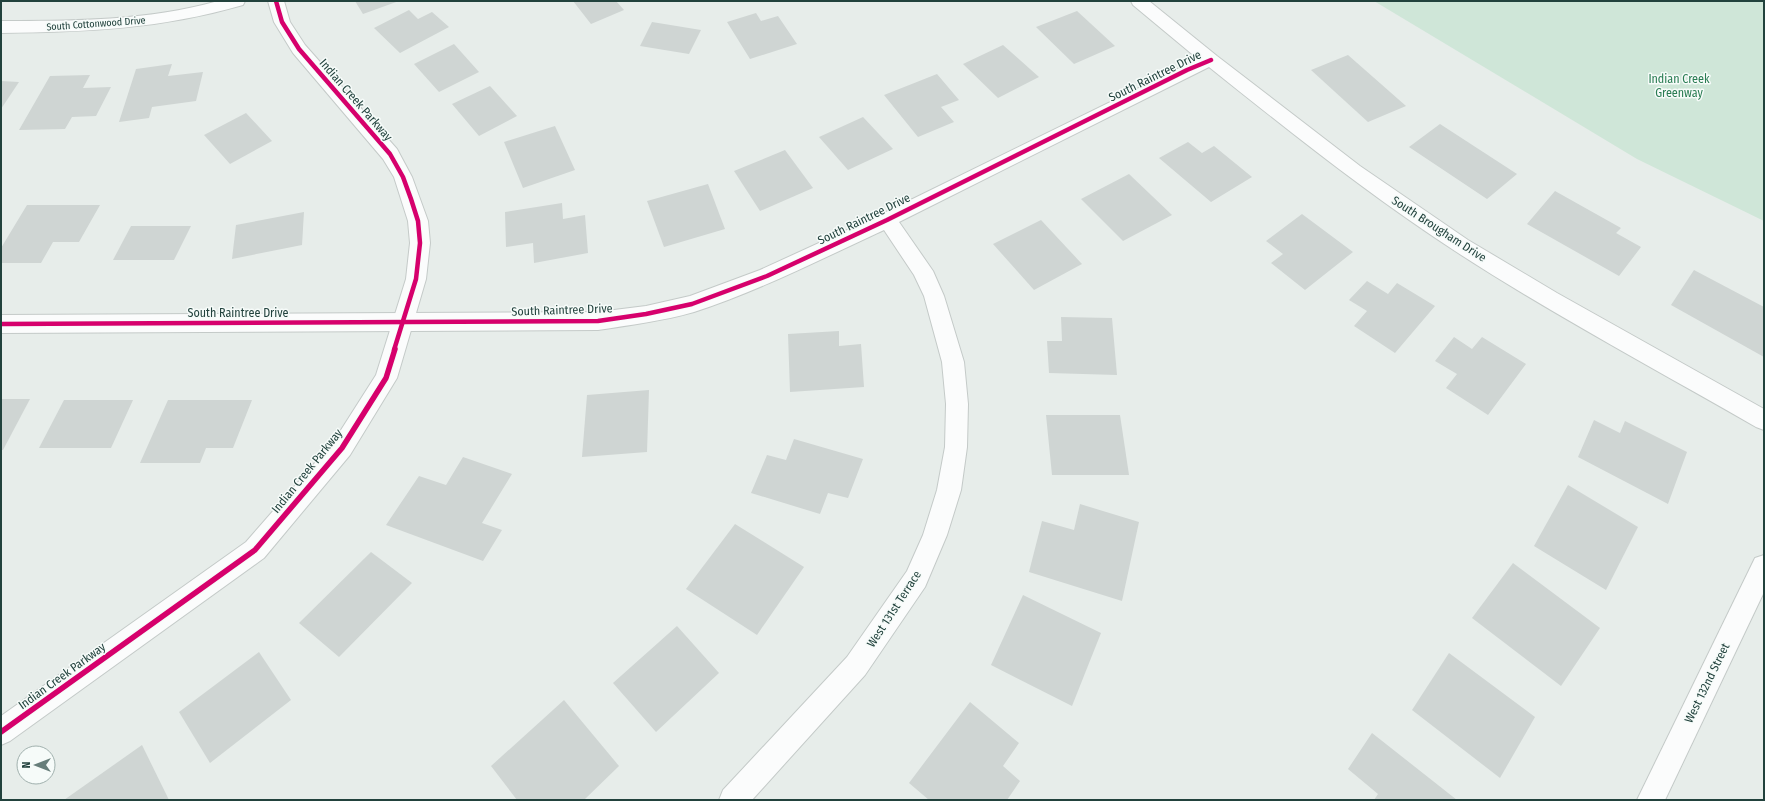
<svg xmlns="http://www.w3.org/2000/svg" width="1765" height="801" font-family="'Fira Sans Condensed',sans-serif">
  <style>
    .green { fill: #cfe6d8 }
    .building { fill: #cfd5d3 }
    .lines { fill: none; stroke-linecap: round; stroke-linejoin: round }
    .minor-casing { stroke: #c4cac8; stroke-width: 2 }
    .tertiary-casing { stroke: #c4cac8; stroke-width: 2 }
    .minor { fill: #fbfcfc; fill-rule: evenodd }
    .tertiary { fill: #fbfcfc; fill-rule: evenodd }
    .cycleway-far1-casing { stroke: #f6fbf9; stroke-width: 6 }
    .cycleway-casing { stroke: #f6fbf9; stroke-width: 8 }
    .cycleway-far1 { stroke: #d6006c; stroke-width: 4.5 }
    .cycleway { stroke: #d6006c; stroke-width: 5.5 }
    .labels { text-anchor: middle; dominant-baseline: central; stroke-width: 3; stroke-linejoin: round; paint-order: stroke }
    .far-street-label { font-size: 10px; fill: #22423d; stroke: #f6fbf9 }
    .street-label { font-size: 12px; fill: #22423d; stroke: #f6fbf9 }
    .park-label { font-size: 12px; fill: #297c52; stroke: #f6fbf9 }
  </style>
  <rect width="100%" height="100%" fill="#e7edea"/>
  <polygon class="green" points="1374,1 1764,1 1764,221 1637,159"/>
  <g class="building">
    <polygon points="355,1 399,1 363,14"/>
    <polygon points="573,1 616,1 624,10 591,24"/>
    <polygon points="409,10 418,19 432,12 449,27 400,53 374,28"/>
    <polygon points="1077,11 1115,46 1074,64 1036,27"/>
    <polygon points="756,13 761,21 778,16 797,44 750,59 727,22"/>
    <polygon points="652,22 701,30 689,54 640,46"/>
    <polygon points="454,44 479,72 439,92 414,64"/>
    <polygon points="1003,45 1039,77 998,98 963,64"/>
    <polygon points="1348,55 1406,106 1368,122 1311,70"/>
    <polygon points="172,64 168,76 203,72 196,101 152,107 149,118 119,122 136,69"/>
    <polygon points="937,74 959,100 941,107 954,122 918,137 884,95"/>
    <polygon points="90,75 83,88 111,87 96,116 72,117 65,129 19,130 50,76"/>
    <polygon points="1,81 19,82 1,109"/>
    <polygon points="490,86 517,116 479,136 452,104"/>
    <polygon points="246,113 272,141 230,164 204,135"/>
    <polygon points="863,117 893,149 848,170 819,137"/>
    <polygon points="1440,124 1517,174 1487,199 1409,147"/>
    <polygon points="555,126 575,170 523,188 504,142"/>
    <polygon points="1188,142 1202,153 1214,146 1252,177 1211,202 1159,158"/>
    <polygon points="785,150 813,188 760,211 734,171"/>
    <polygon points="1129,174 1172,215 1123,241 1081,199"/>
    <polygon points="708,184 725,229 664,247 647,201"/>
    <polygon points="1555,191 1621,228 1616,233 1641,247 1619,276 1527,224"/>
    <polygon points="562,203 563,219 585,215 588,253 534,263 533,243 506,247 505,212"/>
    <polygon points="27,205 100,205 79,242 53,242 41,263 1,263 1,248"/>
    <polygon points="304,212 302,245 232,259 236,225"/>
    <polygon points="1302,214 1353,252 1305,290 1271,263 1283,254 1266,241"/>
    <polygon points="1041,220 1082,264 1034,290 993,244"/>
    <polygon points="131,226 191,226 174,260 113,260"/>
    <polygon points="1694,270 1764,307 1764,357 1671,305"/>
    <polygon points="1367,281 1388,294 1397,283 1435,306 1395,353 1354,326 1367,311 1349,300"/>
    <polygon points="1061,317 1112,318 1117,375 1049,373 1047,341 1062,341"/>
    <polygon points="839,331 839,346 861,344 864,387 790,392 788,334"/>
    <polygon points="1454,337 1472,349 1482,337 1526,364 1488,415 1446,388 1457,374 1435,361"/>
    <polygon points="649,390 647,452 582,457 587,395"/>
    <polygon points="1,399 30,399 3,450 1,450"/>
    <polygon points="64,400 133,400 111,448 39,448"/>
    <polygon points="168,400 252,400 233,448 206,448 200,463 140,463"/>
    <polygon points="1046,415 1120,415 1129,475 1052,475"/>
    <polygon points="1594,420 1620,433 1625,421 1687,452 1668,504 1578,457"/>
    <polygon points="794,439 863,459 848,498 828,493 820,514 751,493 767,455 786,460"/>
    <polygon points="463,457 512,474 482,523 502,530 483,561 386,525 419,476 446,485"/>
    <polygon points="1568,485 1638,527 1606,590 1534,546"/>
    <polygon points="1080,504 1139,522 1122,601 1029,572 1042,521 1074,530"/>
    <polygon points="735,524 804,567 757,635 686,589"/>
    <polygon points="371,552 412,583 339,657 299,623"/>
    <polygon points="1513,563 1600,628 1561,686 1472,618"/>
    <polygon points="1023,595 1101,633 1072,706 991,665"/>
    <polygon points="677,626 719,673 656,732 613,683"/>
    <polygon points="259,652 291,700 210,763 179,712"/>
    <polygon points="1449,653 1535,717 1500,778 1412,710"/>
    <polygon points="564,700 619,766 584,800 517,800 491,766"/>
    <polygon points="970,702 1019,743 1003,766 1020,781 1007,800 929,800 909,783"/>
    <polygon points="1372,733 1457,800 1374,800 1378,794 1348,769"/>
    <polygon points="142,745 169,800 64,800"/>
  </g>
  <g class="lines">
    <g class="minor-casing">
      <g id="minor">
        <path d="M 218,1 L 245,1 L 243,5 C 160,29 87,32 1,33 L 1,21 C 73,21 148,21 218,1 Z"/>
        <path d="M 1131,1 L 1149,1 L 1217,56 L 1360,166 L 1468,240 L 1557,293 L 1764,409 L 1764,430 L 1756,427 C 1655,369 1552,314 1455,251 C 1369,195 1289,131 1209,67 L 899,222 L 933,271 L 944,296 L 964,362 L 968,404 L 967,447 L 961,490 L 947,535 L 925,587 L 865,675 L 752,800 L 719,800 L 723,790 L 847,657 L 907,571 L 923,535 L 937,490 L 945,447 L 946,404 L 942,362 L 924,296 L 914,275 L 884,230 C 821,259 759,291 694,312 C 663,321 630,325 598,330 L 1,333 L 1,315 L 598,312 L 646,306 L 690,296 L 760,270 L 880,215 L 1198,59 L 1133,5 Z"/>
        <polygon points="1764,555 1764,592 1665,800 1637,800 1755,558"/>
      </g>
    </g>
    <g class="tertiary-casing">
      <polygon id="tertiary" points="268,1 284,1 290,22 305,45 397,149 412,177 428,221 430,243 426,279 397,378 350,455 264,558 10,741 1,745 1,716 246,542 334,441 376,375 406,279 410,243 408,221 394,177 383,159 293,53 274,22"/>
    </g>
    <use href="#minor" class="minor"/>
    <use href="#tertiary" class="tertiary"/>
    <g class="cycleway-far1-casing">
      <g id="cycleway-far1">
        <polyline points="276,1 282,22 299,49 390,154 403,177 411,199 418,221 420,243 416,279 394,350"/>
        <polyline points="1,324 598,321 646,314 692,304 767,276 887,220 1187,70 1211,60"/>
      </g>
    </g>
    <g class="cycleway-casing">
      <polyline id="cycleway" points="1,732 255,550 342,448 386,378 395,349"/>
    </g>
    <use href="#cycleway-far1" class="cycleway-far1"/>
    <use href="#cycleway" class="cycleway"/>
  </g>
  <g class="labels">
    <g class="far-street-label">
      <text transform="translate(96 24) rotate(-4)">South Cottonwood Drive</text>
    </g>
    <g class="street-label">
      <text transform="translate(1155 76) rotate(-26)">South Raintree Drive</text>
      <text transform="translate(356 100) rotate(49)">Indian Creek Parkway</text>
      <text transform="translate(864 219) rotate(-26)">South Raintree Drive</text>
      <text transform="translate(1439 229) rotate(33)">South Brougham Drive</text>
      <text transform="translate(562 310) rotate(-2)">South Raintree Drive</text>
      <text x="238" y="313">South Raintree Drive</text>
      <text transform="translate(307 471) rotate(-51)">Indian Creek Parkway</text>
      <text transform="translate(894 609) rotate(-57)">West 131st Terrace</text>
      <text transform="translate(62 676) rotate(-36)">Indian Creek Parkway</text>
      <text transform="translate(1707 683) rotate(-64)">West 132nd Street</text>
    </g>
    <g class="park-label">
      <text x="1679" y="79">Indian Creek<tspan x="1679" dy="14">Greenway</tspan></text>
    </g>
  </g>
  <rect width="1765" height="801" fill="none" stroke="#22423d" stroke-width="4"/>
  <g transform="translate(36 765) rotate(270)"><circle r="19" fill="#f6fbf9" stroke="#a1b1ae"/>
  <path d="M0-3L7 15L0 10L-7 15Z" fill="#677e7a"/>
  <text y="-6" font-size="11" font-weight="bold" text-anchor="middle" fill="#22423d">N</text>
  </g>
</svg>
